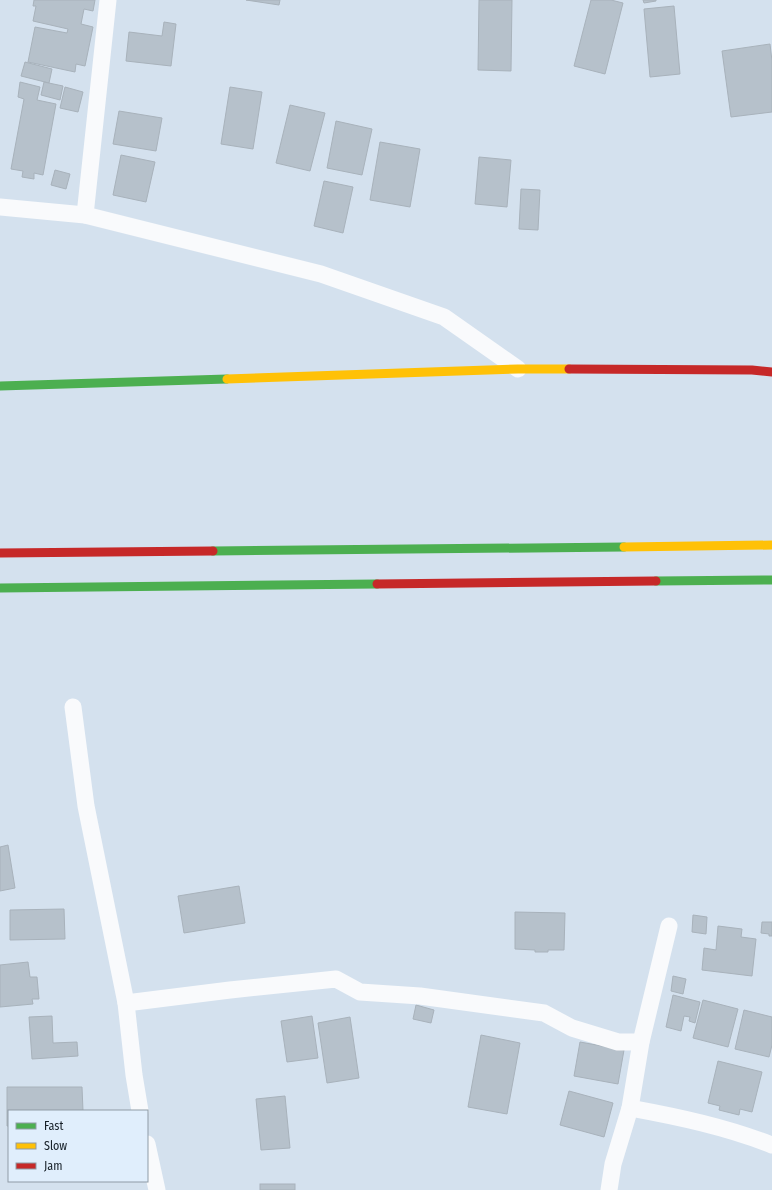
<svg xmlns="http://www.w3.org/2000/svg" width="772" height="1190" font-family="'Fira Sans Condensed',sans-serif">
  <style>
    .building { fill: #b6c1cb; stroke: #a8b2bb }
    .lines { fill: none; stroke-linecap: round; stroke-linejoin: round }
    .street { stroke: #f9fafc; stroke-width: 17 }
    .fast { stroke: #4caf50; stroke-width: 9 }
    .slow { stroke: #ffc107; stroke-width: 9 }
    .jam { stroke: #c62828; stroke-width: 9 }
  </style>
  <rect width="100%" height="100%" fill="#d4e1ee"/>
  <g class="building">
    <polygon points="34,0 95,0 93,11 84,9 81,24 93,27 85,66 76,64 75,72 28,62 35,27 67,33 68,29 33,21 36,6 33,6"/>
    <polygon points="246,0 280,0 279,5"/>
    <polygon points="479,0 512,0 511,71 478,70"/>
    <polygon points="591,0 611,0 623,3 605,74 574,66"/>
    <polygon points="643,0 656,0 656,1 644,3"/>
    <polygon points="674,6 680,74 650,77 644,9"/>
    <polygon points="164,22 176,24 171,66 126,61 129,32 162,36"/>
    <polygon points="770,44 772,61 772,112 731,117 722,51"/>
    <polygon points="25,62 52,69 49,83 21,76"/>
    <polygon points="20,82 40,87 37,100 56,104 43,175 34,173 34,179 22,177 23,171 11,169 24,99 18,97"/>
    <polygon points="44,82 63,86 60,100 41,95"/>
    <polygon points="65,87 83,92 78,112 60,108"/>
    <polygon points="230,87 262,92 253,149 221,144"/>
    <polygon points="290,105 325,113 310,171 276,163"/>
    <polygon points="119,111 162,118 156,151 113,144"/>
    <polygon points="336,121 372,129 362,175 327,168"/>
    <polygon points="380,142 420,149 410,207 370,200"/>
    <polygon points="121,155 155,162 146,202 113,195"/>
    <polygon points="479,157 511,160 507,207 475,204"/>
    <polygon points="55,170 70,174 66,189 51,185"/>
    <polygon points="324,181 353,187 343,233 314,226"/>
    <polygon points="521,189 540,190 538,230 519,229"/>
    <polygon points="8,845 15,888 0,891 0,847"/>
    <polygon points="239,886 245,923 184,933 178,896"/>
    <polygon points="64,909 65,939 10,940 10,910"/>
    <polygon points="515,912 565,913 564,950 548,950 548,952 535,952 535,950 515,949"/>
    <polygon points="693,915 707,917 706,934 692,932"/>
    <polygon points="762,922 772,922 772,936 769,936 769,934 761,933"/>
    <polygon points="718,926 742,929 741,937 756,939 752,976 702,970 704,948 716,950"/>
    <polygon points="28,962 30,977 37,977 39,999 32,999 33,1004 0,1007 0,965"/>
    <polygon points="673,976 686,979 683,994 671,991"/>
    <polygon points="673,995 700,1002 695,1023 689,1021 690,1017 684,1016 681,1031 666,1027"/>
    <polygon points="703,1000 738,1009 728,1047 693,1038"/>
    <polygon points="416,1005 434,1010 431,1023 413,1019"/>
    <polygon points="744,1010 772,1017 772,1045 769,1057 735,1049"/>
    <polygon points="52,1016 53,1043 77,1042 78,1056 32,1059 29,1017"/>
    <polygon points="312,1016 318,1058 287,1062 281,1021"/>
    <polygon points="350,1017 359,1078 327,1083 318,1023"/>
    <polygon points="481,1035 520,1043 507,1114 468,1107"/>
    <polygon points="580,1042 624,1050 618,1084 574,1076"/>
    <polygon points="718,1061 762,1072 752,1112 740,1109 739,1115 719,1110 720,1106 708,1103"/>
    <polygon points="7,1087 82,1087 83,1111 9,1111 9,1126 7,1126"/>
    <polygon points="569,1091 613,1103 604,1137 560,1125"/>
    <polygon points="285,1096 290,1148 261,1150 256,1099"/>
    <rect x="260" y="1184" width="35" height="6"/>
  </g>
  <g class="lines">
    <g class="street">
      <polyline points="0,207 85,215 321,274 444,317 518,369"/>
      <polyline points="85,215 108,0"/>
      <polyline points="73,707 86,806 126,1003 134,1075 140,1111"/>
      <polyline points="126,1003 230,990 336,979 360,992 420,996 544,1013 572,1028 618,1042 641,1042"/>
      <path d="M 630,1108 C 679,1117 726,1127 772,1145"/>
      <polyline points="147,1144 157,1190"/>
      <polyline points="609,1190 613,1164 630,1108 641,1042 669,926"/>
    </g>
    <g class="fast">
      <polyline points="0,386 227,379"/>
      <polyline points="213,551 624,547"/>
      <polyline points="656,581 772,580"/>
      <polyline points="0,588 377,584"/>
    </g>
    <g class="slow">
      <polyline points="227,379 518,369 569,369"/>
      <polyline points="624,547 772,545"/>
    </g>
    <g class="jam">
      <polyline points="569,369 752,370 772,372"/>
      <polyline points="0,553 213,551"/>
      <polyline points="377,584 656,581"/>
    </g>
  </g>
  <rect x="8" y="1110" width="140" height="72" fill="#e0eefc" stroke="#8f9ba6"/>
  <rect x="16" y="1123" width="20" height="6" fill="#4caf50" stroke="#8f9ba6"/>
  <text x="44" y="1130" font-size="12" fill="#151e26">Fast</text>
  <rect x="16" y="1143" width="20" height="6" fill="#ffc107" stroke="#8f9ba6"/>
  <text x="44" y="1150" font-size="12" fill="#151e26">Slow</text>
  <rect x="16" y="1163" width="20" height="6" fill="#c62828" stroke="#8f9ba6"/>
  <text x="44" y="1170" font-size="12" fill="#151e26">Jam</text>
</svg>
